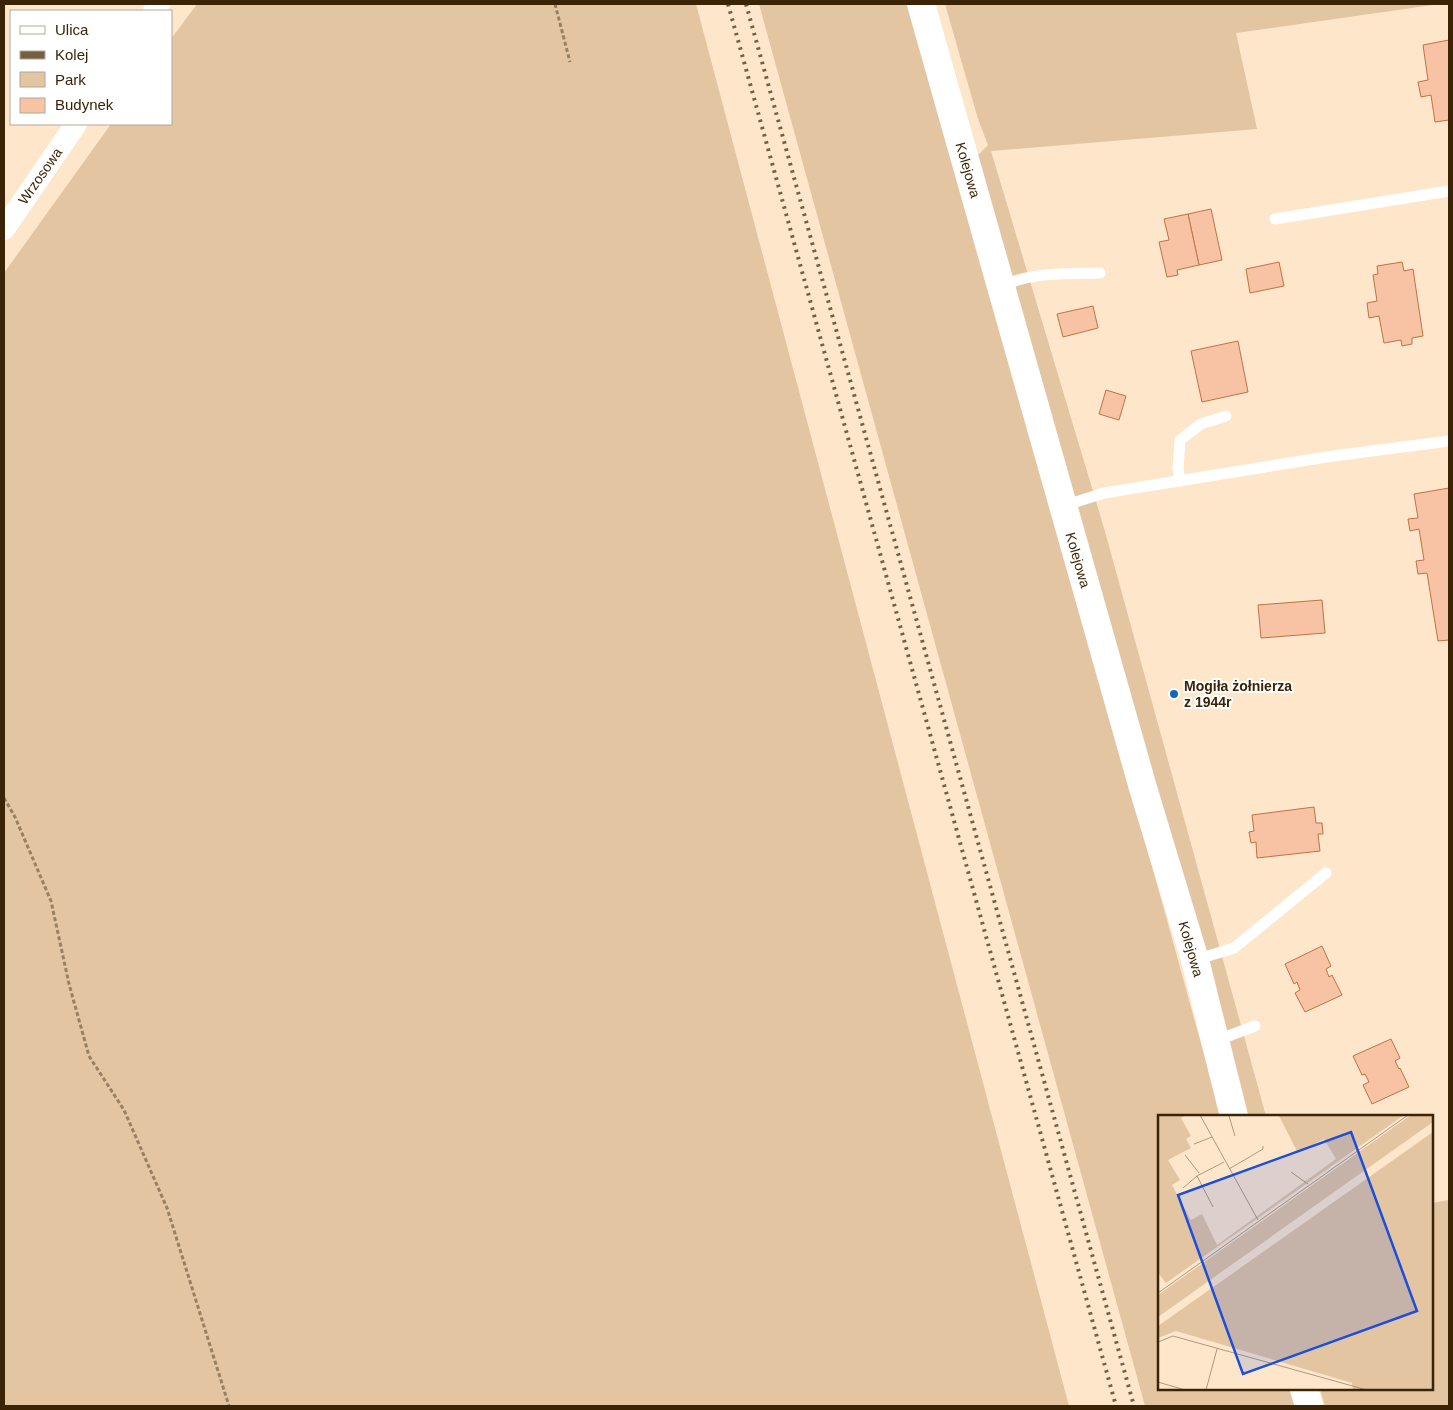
<svg xmlns="http://www.w3.org/2000/svg" width="1453" height="1410" font-family="Arial,sans-serif">
  <style>
    .green { fill: #e3c5a2 }
    .building { fill: #f8c3a4; stroke: #bc7346 }
    .lines { fill: none; stroke-linecap: round; stroke-linejoin: round }
    .path { stroke: #978063; stroke-width: 3; stroke-dasharray: 4 2.5; stroke-linecap: butt }
    .lane { stroke: #fff; stroke-width: 11 }
    .street { stroke: #fff; stroke-width: 22 }
    .secondary { stroke: #fff; stroke-width: 28 }
    .rail { stroke: #755f41; stroke-width: 4; stroke-dasharray: 2.5 5; stroke-linecap: butt }
    .poi-dot { fill: #116ab8; stroke: #fff; stroke-width: 2 }
    .labels { text-anchor: middle; dominant-baseline: central; stroke-width: 4; stroke-linejoin: round; paint-order: stroke }
    .street-label { font-size: 14px; fill: #3a2405; stroke: #fff }
    .poi-label { font-size: 14px; font-weight: bold; fill: #3a2405; stroke: #fff; text-anchor: start }
    .inset-road { fill: none; stroke: #b0987c; stroke-width: 1 }
    .view { fill: #1d4ed8; fill-opacity: 0.15; stroke: #1d4ed8; stroke-width: 2.5 }
    .inset-edge { fill: none; stroke: #3a2405; stroke-width: 2.5 }
  </style>
  <rect width="100%" height="100%" fill="#fee6cb"/>
  <g class="green">
    <polygon points="197,4 696,4 1069,1406 4,1406 4,273 111,124 171,124 171,39"/>
    <polygon points="759,4 908,4 1133,797 1221,1116 1159,1116 1159,1389 1292,1389 1296,1406 1145,1406"/>
    <polygon points="945,4 1440,4 1236,33 1257,129 991,151 1104,528 1266,1116 1247,1116 977,156 988,145 978,119"/>
    <polygon points="1449,1200 1449,1406 1325,1406 1320,1389 1432,1389 1432,1203"/>
  </g>
  <g class="building">
    <polygon points="1449,40 1449,120 1435,122 1431,95 1421,97 1418,82 1428,80 1423,45"/>
    <polygon points="1211,209 1222,260 1199,265 1188,214"/>
    <polygon points="1188,214 1199,265 1177,270 1178,275 1167,277 1159,242 1169,240 1164,219"/>
    <polygon points="1279,262 1284,286 1250,293 1246,269"/>
    <polygon points="1402,262 1404,271 1413,269 1423,336 1412,338 1412,344 1402,346 1401,340 1384,343 1379,316 1369,318 1367,303 1377,301 1373,275 1378,274 1377,266"/>
    <polygon points="1093,306 1098,328 1063,337 1057,314"/>
    <polygon points="1238,341 1248,392 1202,402 1191,351"/>
    <polygon points="1106,390 1126,396 1119,420 1099,414"/>
    <polygon points="1449,488 1449,640 1438,641 1427,573 1418,574 1416,561 1424,560 1419,529 1410,531 1408,519 1418,518 1414,494"/>
    <polygon points="1322,600 1325,633 1261,638 1258,605"/>
    <polygon points="1314,807 1316,823 1322,823 1323,834 1318,834 1320,851 1257,858 1256,842 1251,843 1249,832 1254,831 1252,815"/>
    <polygon points="1322,946 1331,966 1326,969 1329,977 1332,975 1342,995 1305,1012 1295,993 1300,990 1297,982 1294,984 1285,964"/>
    <polygon points="1391,1039 1400,1058 1395,1061 1399,1069 1400,1068 1409,1087 1372,1104 1363,1085 1369,1082 1365,1074 1362,1075 1353,1056"/>
  </g>
  <g class="lines">
    <g class="path">
      <polyline points="555,4 570,62"/>
      <polyline points="4,798 15,817 51,901 69,984 89,1056 124,1110 167,1208 229,1406"/>
    </g>
    <g class="lane">
      <polyline points="1275,219 1449,191"/>
      <path d="M 1001,286 C 1032,272 1067,274 1100,273"/>
      <polyline points="1180,481 1178,469 1180,440 1201,424 1226,416"/>
      <polyline points="1063,506 1104,493 1333,456 1449,441"/>
      <polyline points="1195,960 1234,948 1326,873"/>
      <polyline points="1215,1041 1255,1026"/>
    </g>
    <g class="street">
      <polyline points="154,11 159,4"/>
      <polyline points="4,229 76,124"/>
    </g>
    <g class="secondary">
      <polyline points="921,4 1143,788 1195,960 1234,1116"/>
      <polyline points="1304,1389 1309,1406"/>
    </g>
    <g class="rail">
      <polyline points="728,4 1116,1406"/>
      <polyline points="746,4 1134,1406"/>
    </g>
  </g>
  <circle class="poi-dot" cx="1174" cy="694" r="5"/>
  <g class="labels">
    <g class="street-label">
      <text transform="translate(968 170) rotate(74)">Kolejowa</text>
      <text transform="translate(40 176) rotate(-55)">Wrzosowa</text>
      <text transform="translate(1078 560) rotate(74)">Kolejowa</text>
      <text transform="translate(1191 949) rotate(74)">Kolejowa</text>
    </g>
    <g class="poi-label">
      <text x="1184" y="686">Mogiła żołnierza<tspan x="1184" dy="16">z 1944r</tspan></text>
    </g>
  </g>
  <g transform="translate(1158 1115)">
    <rect width="275" height="275" fill="#fee6cb"/>
    <path d="M 0,0 L 28,0 L 23,3 L 33,21 L 28,24 L 33,33 L 10,45 L 22,65 L 14,70 L 33,105 L 44,99 L 59,130 L 178,44 L 166,24 L 140,38 L 121,1 L 115,0 L 246,0 L 8,168 L 0,158 ZM 253,0 L 275,0 L 275,7 L 0,202 L 0,180 ZM 275,17 L 275,275 L 195,275 L 194,268 L 18,216 L 0,223 L 0,211 Z" fill="#e3c5a2"/>
    <path class="inset-road" d="M 42,0 L 100,105M 74,0 L 71,1 L 77,21M 36,29 L 54,22M 27,40 L 41,58M 71,54 L 105,34 L 105,31M 133,57 L 150,69M 25,73 L 39,61M 55,92 L 39,61 L 66,47M 0,178 L 250,0M 0,227 L 15,221 L 209,275M 0,267 L 27,275M 48,275 L 59,234"/>
    <path class="view" d="M 193,17 L 259,196 L 85,259 L 20,80 Z"/>
    <rect width="275" height="275" class="inset-edge"/>
  </g>
  <rect width="1453" height="1410" fill="none" stroke="#3a2405" stroke-width="10"/>
  <rect x="10" y="10" width="162" height="115" fill="#ffffff" stroke="#b0a79b"/>
  <rect x="20" y="26" width="25" height="8" fill="#ffffff" stroke="#b0a79b"/>
  <text x="55" y="35" font-size="15" fill="#3a2405">Ulica</text>
  <rect x="20" y="51" width="25" height="8" fill="#755f41" stroke="#b0a79b"/>
  <text x="55" y="60" font-size="15" fill="#3a2405">Kolej</text>
  <rect x="20" y="72" width="25" height="15" fill="#e3c5a2" stroke="#b0a79b"/>
  <text x="55" y="85" font-size="15" fill="#3a2405">Park</text>
  <rect x="20" y="98" width="25" height="15" fill="#f8c3a4" stroke="#b0a79b"/>
  <text x="55" y="110" font-size="15" fill="#3a2405">Budynek</text>
</svg>
